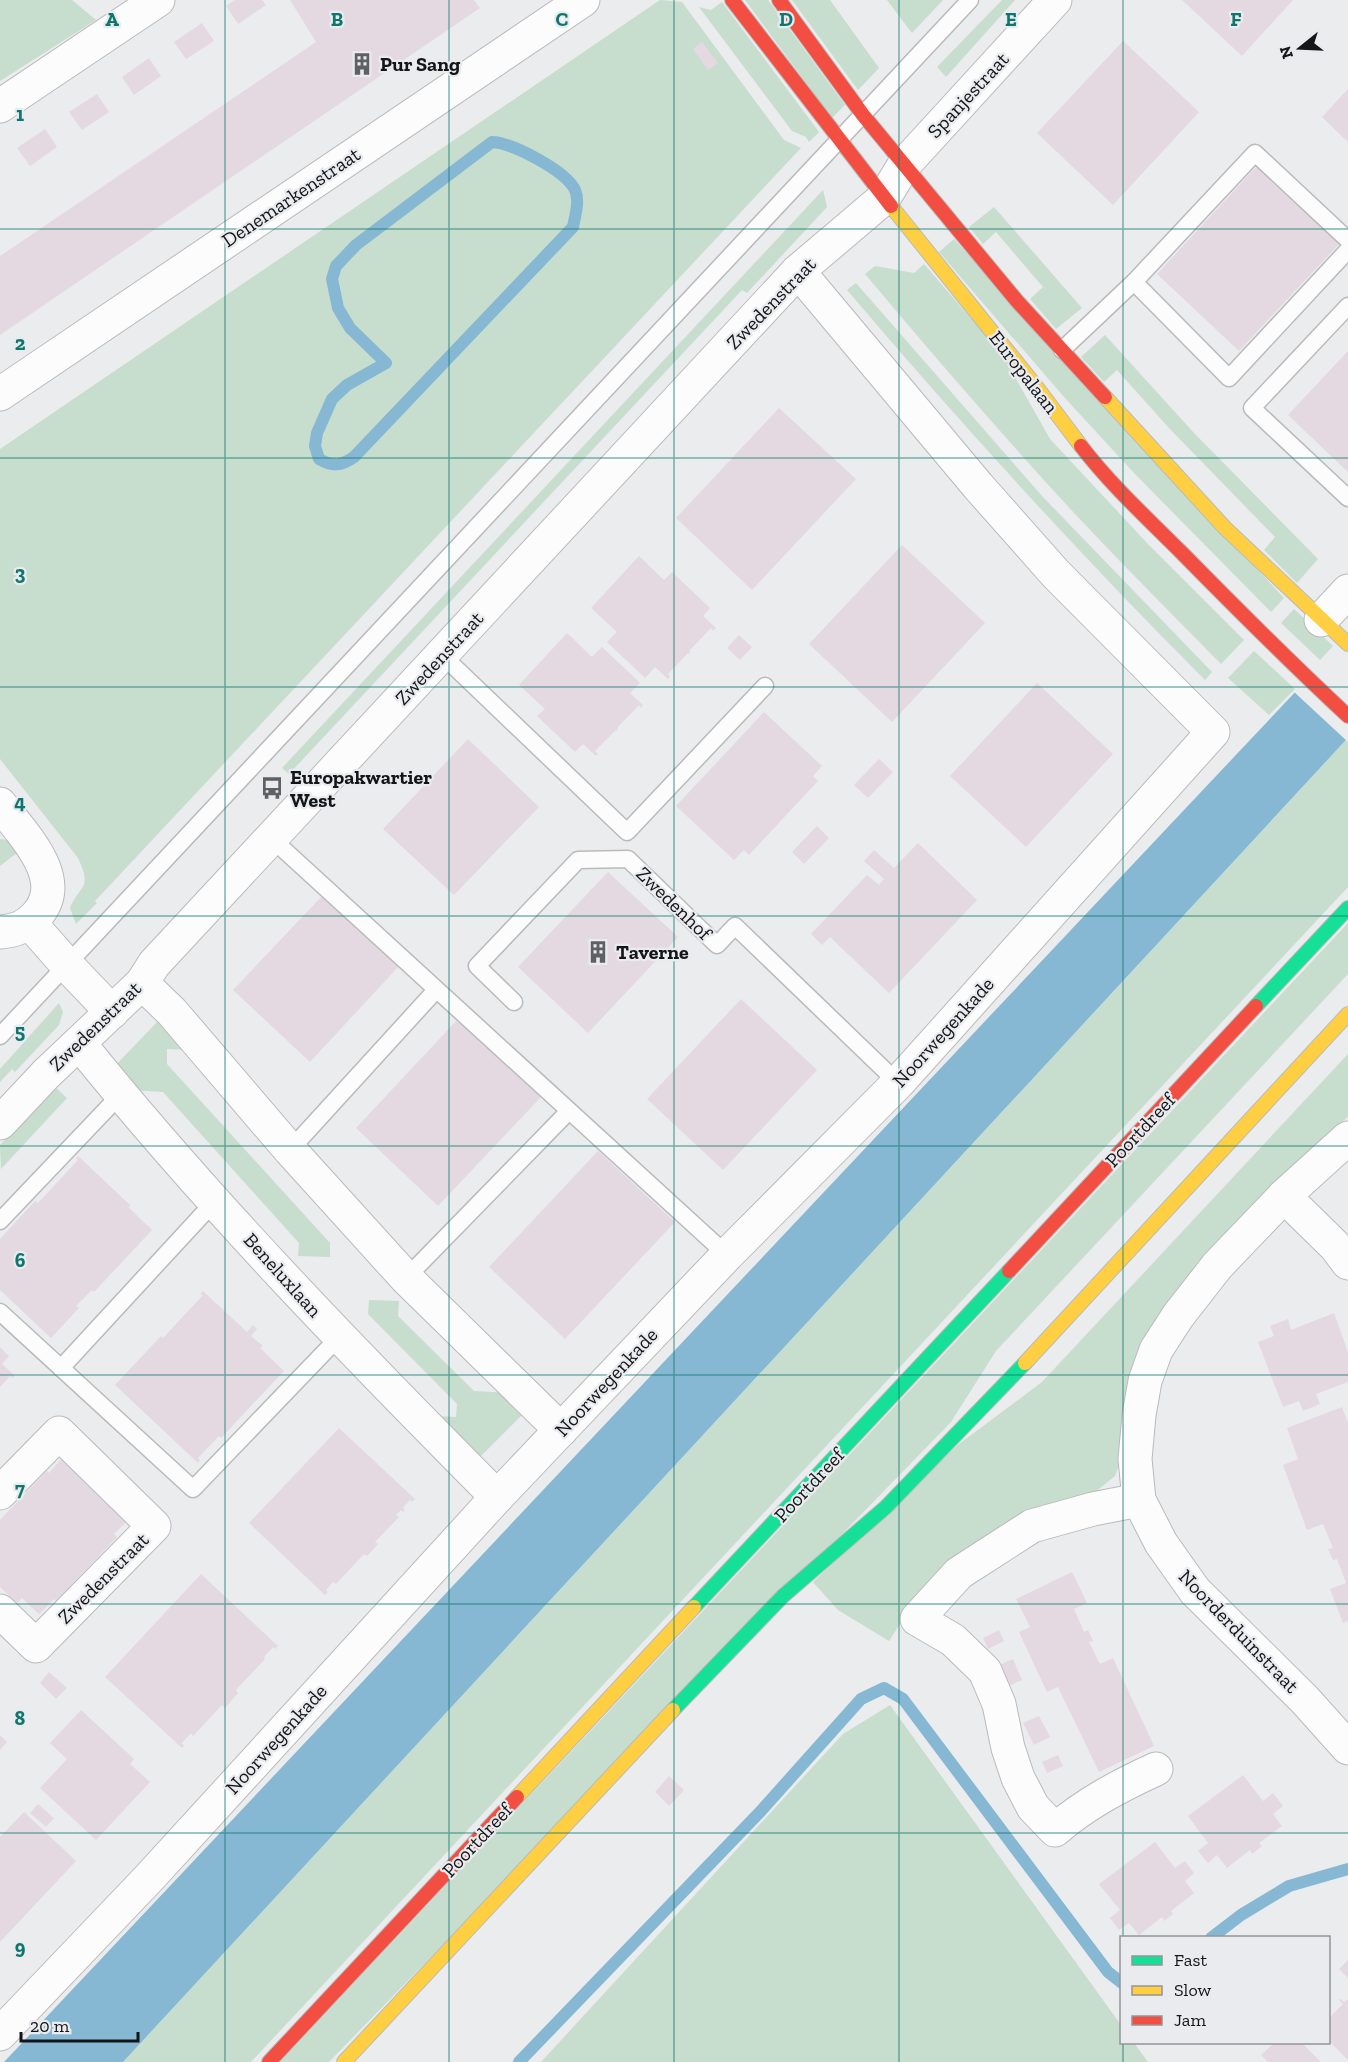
<svg xmlns="http://www.w3.org/2000/svg" width="1348" height="2062" font-family="'Zilla Slab',serif">
  <style>
    .green { fill: #c7ddce }
    .water { fill: #86b8d4 }
    .pier { fill: #eaecee }
    .lines { fill: none; stroke-linecap: round; stroke-linejoin: round }
    .stream { stroke: #86b8d4; stroke-width: 12 }
    .building { fill: #e5d9e1 }
    .lane-casing { stroke: #bababc; stroke-width: 19 }
    .street-casing { stroke: #bababc; stroke-width: 35 }
    .fast-casing { stroke: #bababc; stroke-width: 16 }
    .slow-casing { stroke: #bababc; stroke-width: 16 }
    .jam-casing { stroke: #bababc; stroke-width: 16 }
    .lane { stroke: #fcfcfc; stroke-width: 16 }
    .street { stroke: #fcfcfc; stroke-width: 33 }
    .fast { stroke: #16e098; stroke-width: 14 }
    .slow { stroke: #ffcf43; stroke-width: 14 }
    .jam { stroke: #f24e42; stroke-width: 14 }
    .grid { fill: none; stroke: #0f766e; stroke-width: 1.5; stroke-opacity: 0.55 }
    .labels { text-anchor: middle; dominant-baseline: central; stroke-width: 4.5; stroke-linejoin: round; paint-order: stroke }
    .poi-label { font-size: 20px; font-weight: bold; fill: #141516; stroke: #e9ebef; text-anchor: start }
    .street-label { font-size: 20px; fill: #141516; stroke: #e9ebef }
    .grid-label { font-size: 20px; text-anchor: middle; font-weight: bold; fill: #0f766e; stroke: #e9ebef; stroke-width: 4.5; stroke-linejoin: round; paint-order: stroke }
  </style>
  <rect width="100%" height="100%" fill="#eaecee"/>
  <g class="green">
    <polygon points="0,0 72,0 96,20 0,81"/>
    <path d="M 660,0 L 682,2 L 784,140 L 801,148 L 95,901 L 97,903 L 76,924 L 70,908 C 80,884 93,890 78,858 L 0,759 L 0,449 Z"/>
    <polygon points="745,0 768,0 845,105 832,118"/>
    <polygon points="792,0 830,0 879,68 858,90"/>
    <polygon points="887,0 943,0 912,33"/>
    <polygon points="1002,0 1015,0 946,77 937,67"/>
    <polygon points="722,2 819,132 809,142 806,137 792,131 699,7 711,10"/>
    <polygon points="823,190 827,207 747,293 742,290 289,774 282,768"/>
    <polygon points="994,207 1082,308 1056,329 1030,299 1043,287 996,232 983,244 969,227"/>
    <polygon points="954,239 1284,598 1271,612 1135,474 1064,397 939,252"/>
    <path d="M 924,264 L 1002,354 L 1050,439 L 1147,543 L 1244,640 L 1221,664 C 1172,614 1123,565 1075,514 C 1003,436 934,356 865,274 L 875,266 L 914,273 Z"/>
    <path d="M 856,283 L 1042,496 L 1212,672 L 1205,680 C 1080,555 962,425 847,290 Z"/>
    <polygon points="1105,335 1194,433 1318,559 1297,583 1264,550 1275,537 1169,428 1117,370 1104,382 1081,357"/>
    <polygon points="1294,609 1333,646 1320,660 1281,623"/>
    <polygon points="1254,651 1295,689 1269,715 1228,678"/>
    <polygon points="1348,738 1348,887 251,2062 123,2062"/>
    <polygon points="0,839 15,841 22,849 0,866"/>
    <polygon points="1348,923 1348,974 996,1351 951,1422 329,2062 280,2062"/>
    <polygon points="59,1003 63,1012 59,1025 15,1072 12,1069 0,1082 0,1069"/>
    <polygon points="160,1019 189,1050 167,1049 167,1064 330,1243 330,1257 298,1256 299,1243 163,1092 130,1090 112,1069"/>
    <polygon points="1348,1054 1348,1117 1337,1126 1138,1356 1125,1394 1120,1432 1121,1460 1115,1476 1094,1493 917,1597 889,1641 838,1610 813,1582 959,1444 1042,1382"/>
    <polygon points="55,1087 67,1098 1,1169 0,1145"/>
    <polygon points="369,1300 399,1301 398,1316 474,1391 511,1393 528,1409 478,1459 434,1416 456,1417 457,1404 368,1314"/>
    <polygon points="890,1705 1121,2025 1122,2042 1134,2043 1148,2062 541,2062 843,1734"/>
  </g>
  <polygon class="water" points="1348,636 1348,738 1345,741 123,2062 4,2062"/>
  <polygon class="pier" points="1348,633 1348,742 1293,691"/>
  <g class="lines">
    <g class="stream">
      <path d="M 492,142 C 513,143 566,171 575,190 C 580,201 575,216 573,227 L 354,457 C 341,466 333,467 319,459 L 315,446 L 317,433 L 332,399 L 347,385 L 386,363 L 350,328 L 338,308 L 332,279 L 336,266 L 356,245 Z"/>
      <polyline points="1211,1938 1241,1915 1289,1886 1348,1869"/>
      <polyline points="519,2062 760,1812 861,1699 884,1688 903,1699 1108,1972 1122,1983"/>
    </g>
  </g>
  <g class="building">
    <polygon points="235,0 262,0 266,5 238,24 226,6"/>
    <polygon points="290,0 474,0 480,8 0,335 0,256 316,42"/>
    <polygon points="1182,0 1293,0 1242,56"/>
    <polygon points="202,23 214,41 186,59 174,42"/>
    <polygon points="1123,41 1199,112 1113,205 1037,133"/>
    <polygon points="702,42 718,63 708,70 693,49"/>
    <polygon points="149,58 161,76 134,95 122,77"/>
    <polygon points="1348,89 1348,142 1322,117"/>
    <polygon points="97,94 109,112 82,130 69,112"/>
    <polygon points="45,129 57,147 30,166 17,148"/>
    <polygon points="1256,167 1339,244 1239,351 1157,274"/>
    <polygon points="1348,351 1348,472 1288,415"/>
    <polygon points="779,408 856,479 752,590 676,518"/>
    <polygon points="902,545 985,623 892,722 809,644"/>
    <polygon points="639,556 664,580 672,572 710,608 703,616 716,628 713,631 711,628 690,650 690,654 688,653 668,674 670,677 668,679 655,667 645,678 607,642 617,632 591,608"/>
    <polygon points="567,633 592,657 602,647 640,683 630,693 643,705 641,708 639,705 618,727 617,731 616,730 595,751 598,754 596,756 583,744 575,752 537,716 545,709 519,685"/>
    <polygon points="739,635 752,647 740,660 727,648"/>
    <polygon points="1037,683 1113,754 1026,847 950,776"/>
    <polygon points="764,712 822,766 813,776 818,781 749,855 744,850 734,860 676,806"/>
    <polygon points="468,739 539,807 454,895 383,829"/>
    <polygon points="879,759 893,772 868,798 854,785"/>
    <polygon points="817,826 829,838 804,864 792,852"/>
    <polygon points="918,843 977,900 889,993 830,937 822,945 811,934 867,875 879,885 884,879 864,861 874,850 894,868"/>
    <polygon points="608,872 678,937 588,1033 518,967"/>
    <polygon points="324,894 400,965 310,1062 233,990"/>
    <polygon points="741,999 817,1070 723,1170 647,1099"/>
    <polygon points="458,1019 541,1097 438,1206 356,1128"/>
    <polygon points="598,1151 675,1222 565,1339 489,1267"/>
    <polygon points="78,1156 131,1206 128,1207 152,1230 94,1292 92,1290 76,1306 79,1308 51,1338 0,1290 0,1239 35,1201 38,1203 78,1160 76,1159"/>
    <polygon points="203,1291 247,1332 253,1325 257,1329 251,1336 263,1346 260,1348 284,1371 221,1438 219,1436 198,1458 200,1460 198,1463 115,1385 161,1336 163,1338 203,1295 200,1294"/>
    <polygon points="1334,1313 1348,1352 1348,1382 1316,1394 1320,1404 1303,1411 1299,1401 1283,1407 1258,1342 1274,1336 1270,1326 1288,1319 1291,1330"/>
    <polygon points="0,1347 9,1356 2,1364 15,1376 13,1378 10,1376 0,1387"/>
    <polygon points="1342,1407 1348,1423 1348,1621 1343,1623 1330,1589 1346,1583 1337,1559 1333,1560 1328,1549 1333,1548 1323,1524 1307,1530 1283,1465 1298,1459 1287,1428"/>
    <polygon points="339,1428 415,1499 412,1502 410,1500 403,1508 405,1510 403,1512 401,1510 396,1515 399,1517 375,1542 378,1544 367,1556 364,1554 336,1584 333,1582 326,1590 328,1592 325,1595 249,1523"/>
    <polygon points="63,1457 129,1519 114,1534 117,1537 56,1601 54,1599 39,1614 22,1598 17,1603 0,1587 0,1520 47,1471 49,1473"/>
    <polygon points="1072,1572 1087,1603 1074,1609 1084,1632 1088,1630 1093,1641 1089,1642 1100,1664 1113,1658 1154,1746 1099,1772 1058,1687 1047,1692 1019,1632 1030,1627 1016,1599"/>
    <polygon points="201,1574 278,1646 275,1649 273,1647 264,1657 265,1659 236,1690 238,1693 225,1708 222,1705 193,1736 191,1733 182,1743 184,1746 182,1748 105,1677"/>
    <polygon points="999,1630 1004,1641 988,1649 983,1638"/>
    <polygon points="1013,1659 1022,1680 1007,1687 997,1666"/>
    <polygon points="49,1672 67,1688 56,1699 40,1683"/>
    <polygon points="81,1710 134,1759 130,1764 150,1782 96,1840 40,1788 67,1759 50,1743"/>
    <polygon points="1039,1716 1050,1737 1034,1745 1023,1723"/>
    <polygon points="0,1735 7,1742 0,1750"/>
    <polygon points="1058,1755 1063,1766 1047,1773 1042,1762"/>
    <polygon points="1243,1775 1263,1801 1273,1793 1283,1806 1273,1814 1282,1826 1259,1843 1262,1846 1252,1854 1250,1850 1227,1868 1217,1855 1208,1863 1198,1851 1208,1843 1188,1816"/>
    <polygon points="669,1776 684,1790 669,1806 655,1792"/>
    <polygon points="38,1804 54,1818 46,1827 30,1813"/>
    <polygon points="24,1812 76,1861 0,1942 0,1837"/>
    <polygon points="1155,1842 1175,1868 1185,1861 1194,1873 1185,1881 1194,1893 1171,1911 1173,1914 1164,1921 1162,1917 1139,1935 1129,1923 1119,1930 1110,1918 1120,1910 1099,1884"/>
    <polygon points="1348,1960 1348,1978 1339,1969"/>
    <polygon points="1341,1999 1344,2002 1348,1999 1348,2060 1329,2041 1329,2018 1343,2004 1339,2000"/>
    <polygon points="1274,2043 1302,2043 1321,2062 1268,2062 1261,2055"/>
  </g>
  <g class="lines">
    <g class="lane-casing">
      <g id="lane">
        <polyline points="1134,282 1229,378 1348,250"/>
        <polyline points="1348,306 1252,408 1348,498"/>
        <polyline points="1062,350 1134,282 1255,153 1348,240"/>
        <polyline points="442,655 627,832 765,686"/>
        <polyline points="271,838 727,1255"/>
        <polyline points="514,1002 477,966 578,860 628,859 717,945 735,926 898,1083"/>
        <polyline points="0,1036 970,0"/>
        <polyline points="290,1150 436,990"/>
        <polyline points="0,1221 120,1095"/>
        <polyline points="406,1278 569,1111"/>
        <polyline points="0,1312 193,1489 339,1337"/>
        <polyline points="61,1368 215,1201"/>
      </g>
    </g>
    <g class="street-casing">
      <g id="street">
        <polyline points="0,106 158,0"/>
        <polyline points="0,394 583,0"/>
        <polyline points="1321,620 1348,591"/>
        <path d="M 0,804 C 22,834 70,879 36,916 C 26,927 15,931 0,932"/>
        <polyline points="30,923 67,965 112,1012"/>
        <polyline points="142,983 172,1012 290,1150 406,1278 561,1430"/>
        <path d="M 79,1043 C 208,1203 352,1351 497,1497"/>
        <polyline points="0,1123 46,1074 142,983 154,964 798,271 884,198 904,165 1055,0"/>
        <polyline points="1348,1138 1284,1196 1217,1266 1178,1316 1156,1350 1145,1381 1139,1415 1135,1459 1139,1500 1161,1543 1195,1591 1305,1700 1348,1748"/>
        <polyline points="1284,1196 1336,1247 1348,1263"/>
        <polyline points="0,1493 59,1433 154,1526 36,1646 0,1611"/>
        <path d="M 1139,1500 L 1093,1509 L 1032,1526 L 959,1573 L 917,1619 L 953,1640 L 985,1671 L 999,1704 L 1008,1748 L 1018,1778 L 1033,1807 L 1055,1830 C 1085,1804 1119,1786 1156,1769"/>
        <polyline points="0,2034 149,1878 497,1497 727,1255 898,1083 1213,732 1055,573 978,486 798,271"/>
      </g>
    </g>
    <g class="fast-casing">
      <g id="fast">
        <polyline points="1256,1006 1348,908"/>
        <polyline points="694,1607 1009,1271"/>
        <polyline points="673,1710 783,1596 886,1507 1025,1363"/>
      </g>
    </g>
    <g class="slow-casing">
      <g id="slow">
        <polyline points="891,206 1038,389 1081,446"/>
        <polyline points="1105,397 1225,528 1348,644"/>
        <polyline points="1025,1363 1348,1014"/>
        <polyline points="517,1797 694,1607"/>
        <polyline points="344,2062 673,1710"/>
      </g>
    </g>
    <g class="jam-casing">
      <g id="jam">
        <polyline points="732,0 891,206"/>
        <polyline points="779,0 863,115 1017,301 1105,397"/>
        <path d="M 1081,446 C 1110,484 1147,518 1181,552 C 1236,608 1291,663 1348,716"/>
        <polyline points="1009,1271 1256,1006"/>
        <polyline points="269,2062 517,1797"/>
      </g>
    </g>
    <use href="#lane" class="lane"/>
    <use href="#street" class="street"/>
    <use href="#fast" class="fast"/>
    <use href="#slow" class="slow"/>
    <use href="#jam" class="jam"/>
  </g>
  <path class="grid" d="M 225,0 L 225,2062M 449,0 L 449,2062M 674,0 L 674,2062M 899,0 L 899,2062M 1123,0 L 1123,1938M 0,229 L 1348,229M 0,458 L 1348,458M 0,687 L 1348,687M 0,916 L 1348,916M 0,1146 L 1348,1146M 0,1375 L 1348,1375M 0,1604 L 1348,1604M 0,1833 L 1348,1833M 1123,2042 L 1123,2062"/>
  <defs>
    <g id="building-bare" transform="scale(1.8)"><path d="M-4-6H4V6H1V3H-1V6H-4ZM-2.5-4.3h1.7v1.8h-1.7ZM.8-4.3h1.7v1.8H.8ZM-2.5-1h1.7V.8h-1.7ZM.8-1h1.7V.8H.8Z" fill="#5f6062" stroke="#e9ebef" stroke-width="2.5" paint-order="stroke"/></g>
    <g id="bus-bare" transform="scale(1.8)"><path d="M-5-6H5V4H4V6H2V4H-2V6H-4V4H-5ZM-3.5-4V0h7V-4ZM-3.5 1.2v1.5H-2V1.2ZM2 1.2v1.5H3.5V1.2Z" fill="#5f6062" stroke="#e9ebef" stroke-width="2.5" paint-order="stroke"/></g>
  </defs>
  <g fill-rule="evenodd">
    <use href="#building-bare" x="362" y="64"/>
    <use href="#bus-bare" x="272" y="788"/>
    <use href="#building-bare" x="598" y="952"/>
  </g>
  <g class="labels">
    <g class="poi-label">
      <text x="380" y="64">Pur Sang</text>
      <text x="290" y="777">Europakwartier<tspan x="290" dy="23">West</tspan></text>
      <text x="616" y="952">Taverne</text>
    </g>
    <g class="street-label">
      <text transform="translate(968 95) rotate(-47)">Spanjestraat</text>
      <text transform="translate(291 197) rotate(-34)">Denemarkenstraat</text>
      <text transform="translate(771 303) rotate(-46)">Zwedenstraat</text>
      <text transform="translate(1024 372) rotate(52)">Europalaan</text>
      <text transform="translate(439 658) rotate(-47)">Zwedenstraat</text>
      <text transform="translate(674 903) rotate(44)">Zwedenhof</text>
      <text transform="translate(95 1026) rotate(-44)">Zwedenstraat</text>
      <text transform="translate(943 1032) rotate(-48)">Noorwegenkade</text>
      <text transform="translate(1140 1130) rotate(-47)">Poortdreef</text>
      <text transform="translate(283 1275) rotate(48)">Beneluxlaan</text>
      <text transform="translate(606 1382) rotate(-47)">Noorwegenkade</text>
      <text transform="translate(809 1485) rotate(-47)">Poortdreef</text>
      <text transform="translate(103 1578) rotate(-45)">Zwedenstraat</text>
      <text transform="translate(1239 1631) rotate(46)">Noorderduinstraat</text>
      <text transform="translate(276 1739) rotate(-48)">Noorwegenkade</text>
      <text transform="translate(477 1840) rotate(-47)">Poortdreef</text>
    </g>
  </g>
  <g class="grid-label">
    <text x="112" y="26">A</text>
    <text x="337" y="26">B</text>
    <text x="562" y="26">C</text>
    <text x="786" y="26">D</text>
    <text x="1011" y="26">E</text>
    <text x="1236" y="26">F</text>
    <text x="20" y="121">1</text>
    <text x="20" y="350">2</text>
    <text x="20" y="580">3</text>
    <text x="20" y="809">4</text>
    <text x="20" y="1038">5</text>
    <text x="20" y="1267">6</text>
    <text x="20" y="1496">7</text>
    <text x="20" y="1725">8</text>
    <text x="20" y="1954">9</text>
  </g>
  <rect x="1120" y="1936" width="210" height="108" fill="#e9ebef" stroke="#949598" stroke-width="1.5"/>
  <rect x="1132" y="1956" width="30" height="9" fill="#16e098" stroke="#949598" stroke-width="1.5"/>
  <text x="1174" y="1966" font-size="18" fill="#141516">Fast</text>
  <rect x="1132" y="1986" width="30" height="9" fill="#ffcf43" stroke="#949598" stroke-width="1.5"/>
  <text x="1174" y="1996" font-size="18" fill="#141516">Slow</text>
  <rect x="1132" y="2016" width="30" height="9" fill="#f24e42" stroke="#949598" stroke-width="1.5"/>
  <text x="1174" y="2026" font-size="18" fill="#141516">Jam</text>
  <g transform="translate(1300 48) rotate(252)" stroke="#e9ebef" stroke-width="4.5" paint-order="stroke">
  <path d="M0-4.5L10 22L0 15L-10 22Z" fill="#141516"/>
  <text y="-9" font-size="16" font-weight="bold" text-anchor="middle" fill="#141516">N</text>
  </g>
  <path d="M21 2032v9h117v-9" fill="none" stroke="#141516" stroke-width="3"/>
  <text x="30" y="2032" font-size="18" fill="#141516" stroke="#e9ebef" stroke-width="4.5" paint-order="stroke">20 m</text>
</svg>
